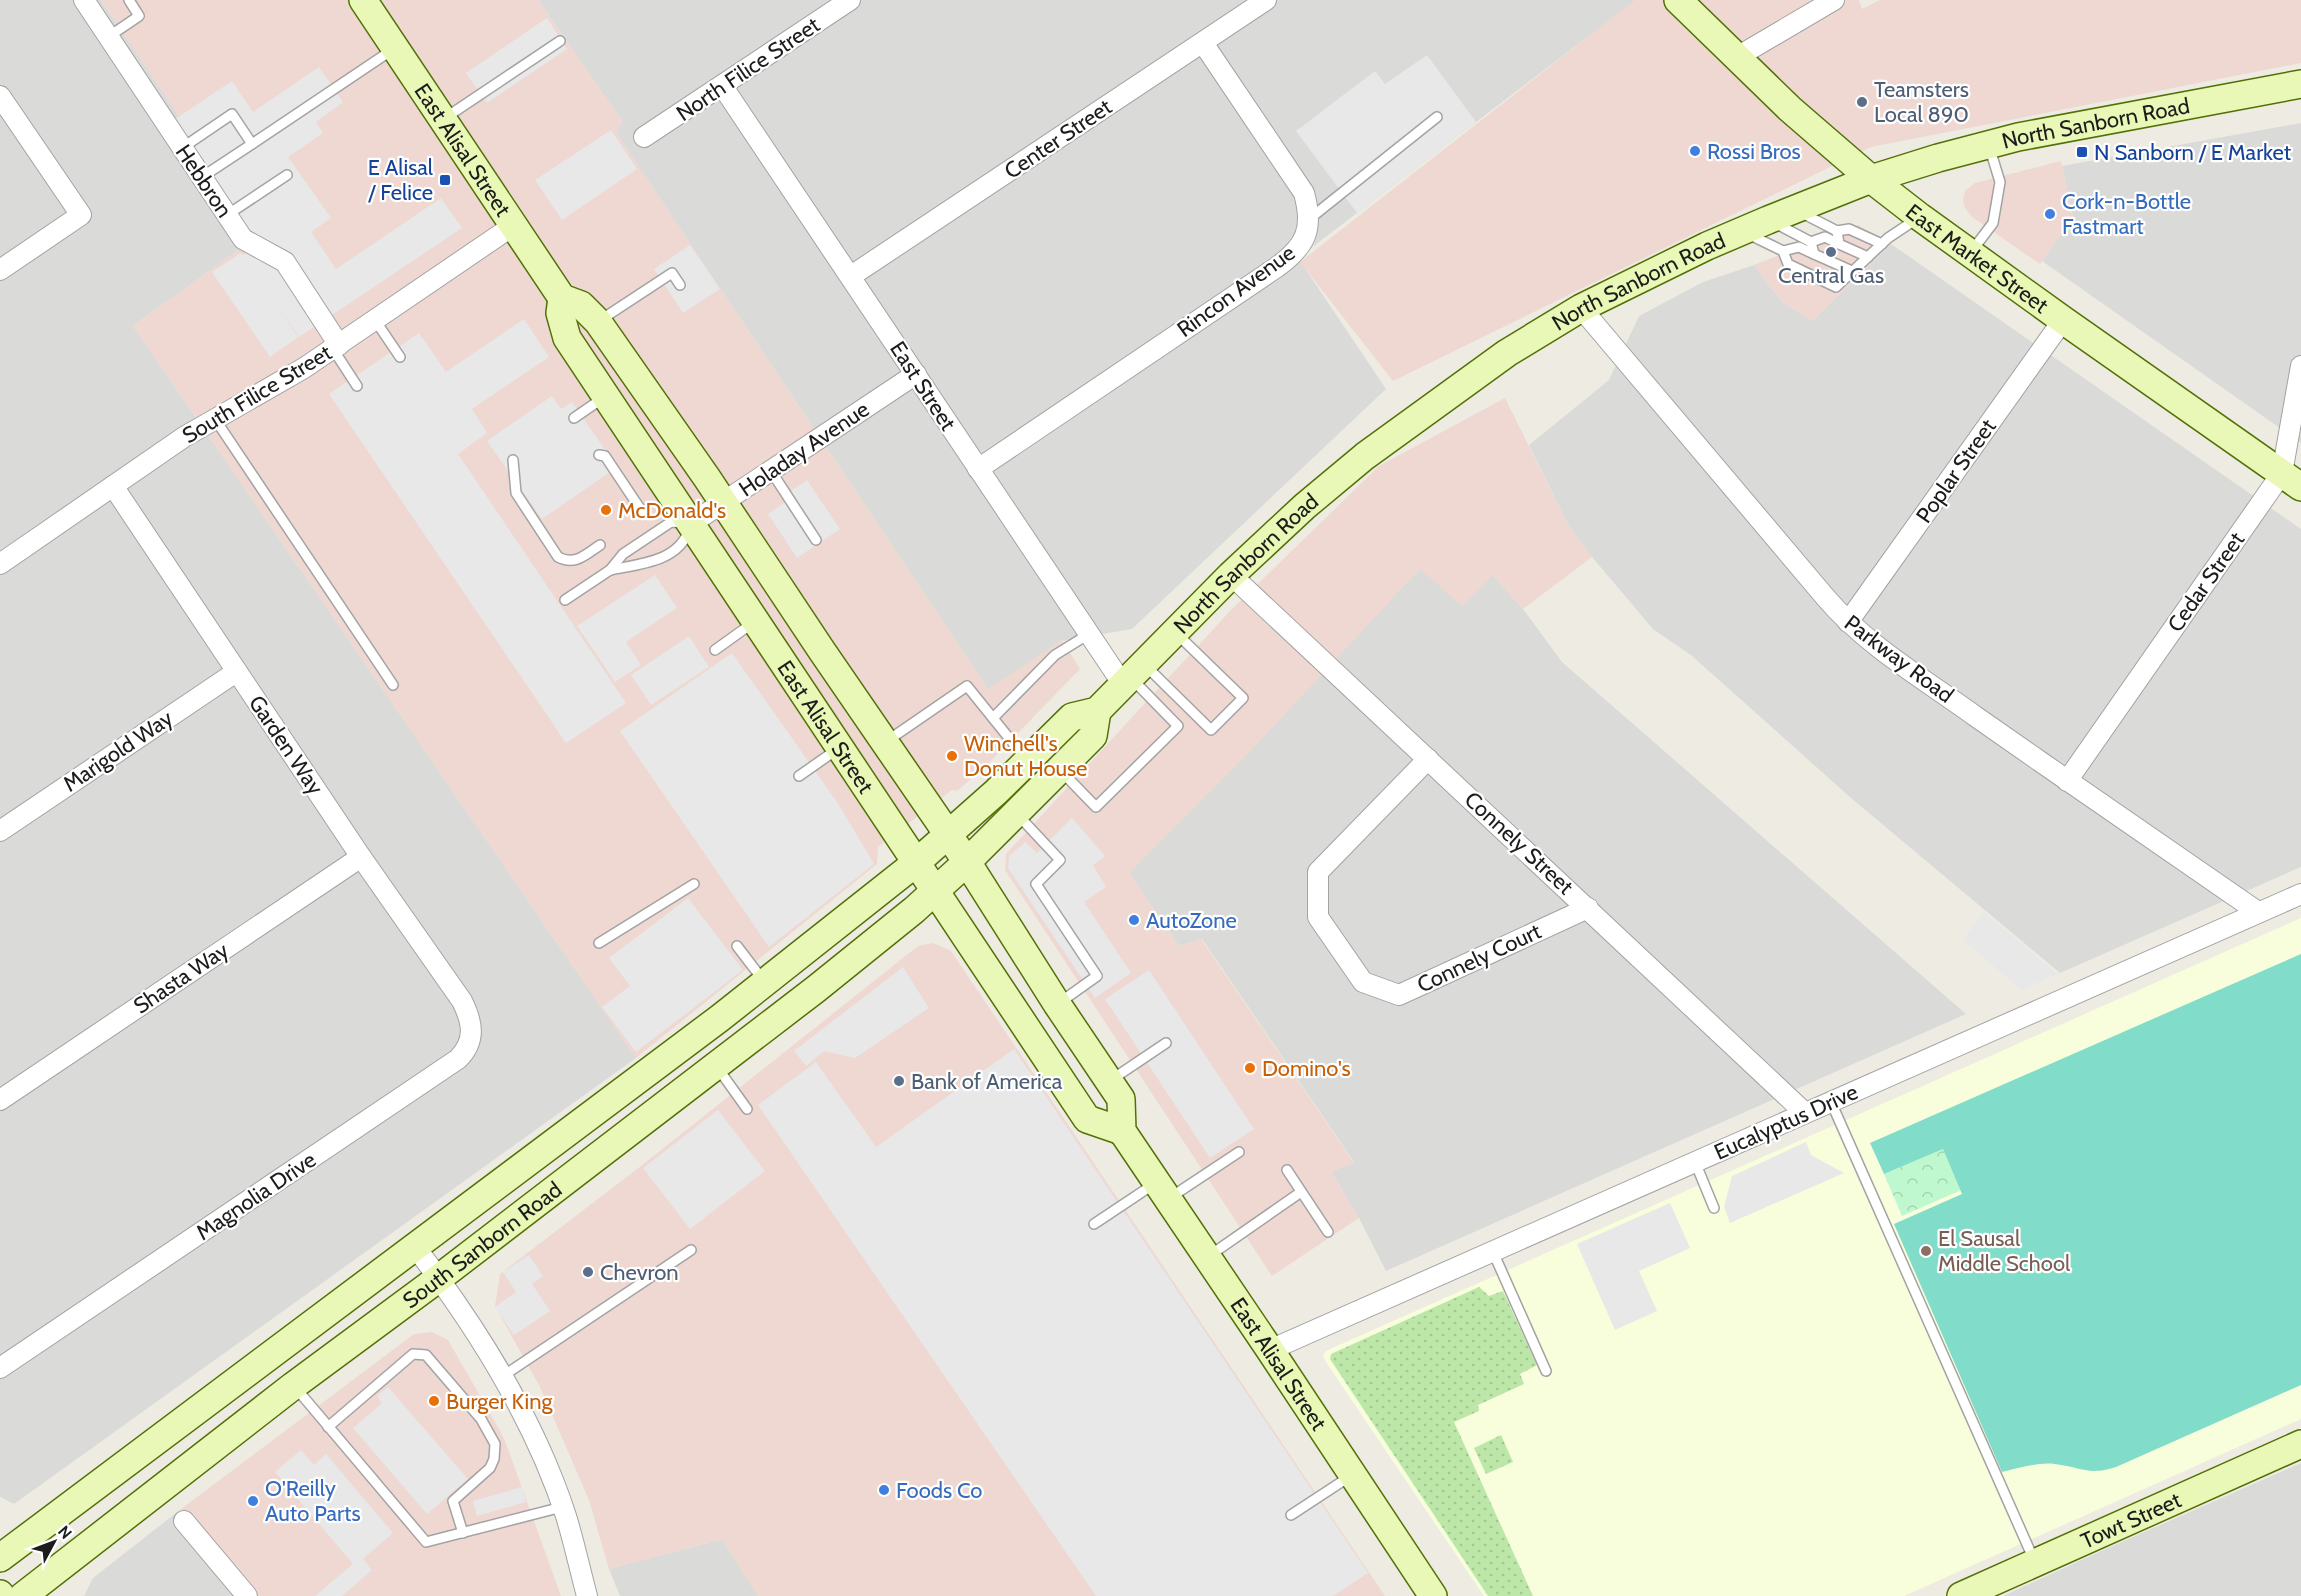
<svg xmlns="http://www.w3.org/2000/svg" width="2301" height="1596" font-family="Cabin,sans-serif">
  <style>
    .residential { fill: #dadad9 }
    .commercial { fill: #eed8d1 }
    .education { fill: #f8fedb }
    .grass { fill: url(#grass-dots) }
    .park { fill: url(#park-crowns) }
    .pitch { fill: #81dcc9 }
    .parking { fill: #e8e8e8 }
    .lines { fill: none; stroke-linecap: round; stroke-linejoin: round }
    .lane-casing { stroke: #a3a3a3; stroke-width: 12 }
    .street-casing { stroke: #a3a3a3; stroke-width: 22 }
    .secondary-casing { stroke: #527007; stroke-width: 30 }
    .lane { stroke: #fff; stroke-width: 9 }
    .street { stroke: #fff; stroke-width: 20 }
    .secondary { stroke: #e9f8b6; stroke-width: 27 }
    .service-dot { fill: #5c6f8a; stroke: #fff; stroke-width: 2 }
    .shop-dot { fill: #3f7fe0; stroke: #fff; stroke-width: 2 }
    .transit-dot { fill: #1a4fb4; stroke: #fff; stroke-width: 2 }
    .food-dot { fill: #e8710a; stroke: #fff; stroke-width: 2 }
    .education-dot { fill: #8d6e63; stroke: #fff; stroke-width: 2 }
    .labels { text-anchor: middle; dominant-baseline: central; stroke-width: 4.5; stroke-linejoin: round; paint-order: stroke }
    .street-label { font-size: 22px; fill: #1c1c1c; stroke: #fff }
    .service-label { font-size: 22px; fill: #4e5e75; stroke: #fff; text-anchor: start }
    .shop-label { font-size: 22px; fill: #366cbe; stroke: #fff; text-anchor: start }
    .transit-label { font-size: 22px; fill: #164399; stroke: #fff; text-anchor: start }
    .food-label { font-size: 22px; fill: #c56008; stroke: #fff; text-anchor: start }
    .education-label { font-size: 22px; fill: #785e54; stroke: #fff; text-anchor: start }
  </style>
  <defs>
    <pattern id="grass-dots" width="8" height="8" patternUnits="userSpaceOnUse" patternTransform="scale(1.5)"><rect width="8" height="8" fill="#bce7a9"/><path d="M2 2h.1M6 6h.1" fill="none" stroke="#a1c691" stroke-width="1.8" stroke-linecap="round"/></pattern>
    <pattern id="park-crowns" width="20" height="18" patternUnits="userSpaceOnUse" patternTransform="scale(1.5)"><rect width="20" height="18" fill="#bff8ce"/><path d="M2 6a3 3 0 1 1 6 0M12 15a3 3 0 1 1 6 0" fill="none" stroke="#a4d4b0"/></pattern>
  </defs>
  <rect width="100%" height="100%" fill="#eeece2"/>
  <g class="residential">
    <polygon points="0,0 101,0 259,235 133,326 636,1058 14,1504 0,1497"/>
    <polygon points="538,0 1636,0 1298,258 1386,389 1132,629 1062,641 988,689 616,133 622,121"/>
    <polygon points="2301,123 2301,443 2042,261 2073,218 2062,166"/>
    <polygon points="1891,244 2301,529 2301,867 2060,973 1851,798 1692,656 1653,629 1592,557 1568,525 1529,445 1609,380 1639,316 1703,282 1754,265 1781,301 1812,321"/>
    <polygon points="1420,569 1492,574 1523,609 1562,662 1966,1014 1386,1271 1359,1218 1331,1172 1354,1162 1202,939 1179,946 1129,873"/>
    <polygon points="2301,1463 2301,1596 2003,1596 2099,1552"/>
    <polygon points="181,1509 257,1596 84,1596 93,1578"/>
    <polygon points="722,1539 758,1596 620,1596 609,1569"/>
  </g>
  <g class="commercial">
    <polygon points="101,0 538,0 622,121 616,133 988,689 1062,640 1080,669 989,763 957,791 952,790 878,847 877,864 636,1058 133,326 259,235"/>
    <polygon points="1635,0 1859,0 1862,9 1880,0 2301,0 2301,63 1871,147 1393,381 1300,262"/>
    <polygon points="2061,161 2073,218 2040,264 1972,217 1965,208 1963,200 1965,191 1975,183"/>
    <polygon points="1858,225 1891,244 1812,321 1781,301 1754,265"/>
    <polygon points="1505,398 1568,525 1592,557 1523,609 1493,575 1462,606 1420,569 1261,740 1129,873 1179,946 1201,939 1354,1163 1331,1172 1359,1218 1272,1276 1005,870 1006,854 1231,610 1379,466"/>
    <polygon points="933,943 951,951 1385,1596 758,1596 722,1539 609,1569 589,1500 540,1387 495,1306 500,1274 641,1166 918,946"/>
    <polygon points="432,1332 448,1340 504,1438 561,1596 257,1596 181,1509 414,1334"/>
  </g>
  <polygon class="education" points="2301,918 2301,1419 1904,1596 1484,1596 1326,1362 1323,1355 1326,1351 1366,1333"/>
  <g class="grass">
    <polygon points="1479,1287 1489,1296 1503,1291 1537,1365 1520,1374 1524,1384 1478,1405 1479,1411 1454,1422 1533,1596 1488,1596 1330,1359 1331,1354"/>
    <polygon points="1501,1435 1513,1462 1486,1474 1474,1448"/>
  </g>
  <polygon class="park" points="1943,1149 1961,1190 1902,1216 1884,1174"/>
  <path class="pitch" d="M 2301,954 L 2301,1385 L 2116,1467 C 2088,1476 2081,1467 2055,1464 C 2037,1462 2019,1468 2002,1472 L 1894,1224 L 1962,1194 L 1943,1149 L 1884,1174 L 1870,1143 Z"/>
  <g class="parking">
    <polygon points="547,18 567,49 487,103 466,73"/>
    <polygon points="1427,55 1476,122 1357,213 1296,131 1375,71 1385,84"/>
    <polygon points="319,67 343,102 316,122 323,133 288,157 331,218 311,232 336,269 441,198 462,228 299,337 275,303 298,337 270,357 212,272 241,253 242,255 258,250 171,122 232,81 253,112"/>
    <polygon points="611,130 637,169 562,220 535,180"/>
    <polygon points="690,245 720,289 683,313 654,269"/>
    <polygon points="524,319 549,357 472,409 487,433 458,454 626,703 566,743 329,394 419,333 446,372"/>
    <polygon points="552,396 561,409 572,402 617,467 542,519 487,441"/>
    <polygon points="807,480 840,529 797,558 768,514 787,501 783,496"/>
    <polygon points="655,575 677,608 626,642 641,665 615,682 577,626"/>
    <polygon points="689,636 709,667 651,705 631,675"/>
    <polygon points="732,653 839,805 874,864 769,947 620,731"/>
    <polygon points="1072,818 1105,856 1093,865 1106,887 1084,902 1131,973 1095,998 1008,868 1009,856 1025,842 1037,853"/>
    <polygon points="688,898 743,970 636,1052 602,1007 630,986 609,958"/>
    <polygon points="1984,912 2058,974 2021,990 1963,940"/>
    <polygon points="903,967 929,1008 855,1058 824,1051 806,1066 794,1051"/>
    <polygon points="1149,970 1254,1129 1210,1158 1105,999"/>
    <polygon points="1014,1049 1368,1573 1333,1596 1096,1596 758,1105 816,1062 876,1147"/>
    <polygon points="718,1110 765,1171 690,1229 643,1168"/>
    <polygon points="1806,1142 1811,1155 1844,1173 1730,1223 1724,1207 1732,1176"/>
    <polygon points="1670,1203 1690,1248 1639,1271 1657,1311 1615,1330 1577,1244"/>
    <polygon points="529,1255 543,1276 532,1284 550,1311 514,1335 495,1307 516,1292 503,1272"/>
    <polygon points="388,1387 468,1479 427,1514 353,1428 382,1403 377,1396"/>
    <polygon points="301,1450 314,1465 326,1454 393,1533 363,1559 372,1570 342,1596 315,1596 353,1564 275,1472"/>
    <polygon points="522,1487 526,1502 477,1516 473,1501"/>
  </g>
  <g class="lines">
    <g class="lane-casing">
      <g id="lane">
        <polyline points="108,37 139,16 129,0"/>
        <polyline points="445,118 560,41"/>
        <polyline points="252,144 392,50"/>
        <polyline points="182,148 232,114 252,144 202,177"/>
        <polyline points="1802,213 1837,231 1849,229 1882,244"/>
        <polyline points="227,215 287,175"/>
        <polyline points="1308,220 1437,117"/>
        <polyline points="1773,222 1811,242 1814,254 1852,271"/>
        <polyline points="1837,231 1839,244 1868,257"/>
        <polyline points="1748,234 1783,251 1799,247 1814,254"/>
        <polyline points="1811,242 1825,237 1839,244"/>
        <polyline points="1783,251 1788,264 1836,287 1888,238 1918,218"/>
        <polyline points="1971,252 1993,223 2000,182 1989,146"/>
        <polyline points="375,320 400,357"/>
        <polyline points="599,321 672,273 680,285"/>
        <polyline points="333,349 357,386"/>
        <polyline points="574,418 603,398"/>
        <polyline points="215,419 393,685"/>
        <polyline points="599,455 605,456 643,513"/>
        <path d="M 513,460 L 516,493 L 558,557 C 575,566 585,555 600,545"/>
        <polyline points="771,471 816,540"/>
        <path d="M 610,570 C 639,564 678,562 689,530"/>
        <polyline points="565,600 610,570 623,554 671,522 683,523"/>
        <polyline points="715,650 754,622"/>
        <polyline points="1146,666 1211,730 1243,698 1176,633"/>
        <polyline points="993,718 1055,655 1089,634"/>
        <polyline points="887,741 967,686 1026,759"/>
        <polyline points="1061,771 1096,807 1178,726 1131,678"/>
        <polyline points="799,776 839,748"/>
        <polyline points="1018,815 1060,860 1036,884 1097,976 1059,1003"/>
        <polyline points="599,943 694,884"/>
        <polyline points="737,946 763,980"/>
        <polyline points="717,1067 747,1109"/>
        <polyline points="1111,1080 1166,1043"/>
        <polyline points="1831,1102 2034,1560"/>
        <polyline points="1695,1162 1714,1208"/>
        <polyline points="1287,1170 1328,1232"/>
        <polyline points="1171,1197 1239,1152"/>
        <polyline points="1094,1224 1154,1184"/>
        <polyline points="1493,1252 1546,1371"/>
        <polyline points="1209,1256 1301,1192"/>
        <polyline points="503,1376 691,1250"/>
        <polyline points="295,1387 426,1542 562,1507"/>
        <polyline points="328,1427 413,1354 426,1355 481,1419 495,1444 494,1459 490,1468 453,1501 463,1533"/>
        <polyline points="1291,1515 1349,1477"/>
      </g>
    </g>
    <g class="street-casing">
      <g id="street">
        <polyline points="84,0 243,239 285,262 339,345"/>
        <polyline points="1737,57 1834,0"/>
        <polyline points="723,87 1124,686"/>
        <polyline points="0,96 81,215 0,270"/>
        <polyline points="644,137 850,0"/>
        <polyline points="851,276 1266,0"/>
        <path d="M 1581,308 L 1826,598 C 1867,646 1924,679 1975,716 C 2069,782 2164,847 2258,912"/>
        <path d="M 978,469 L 1277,267 C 1306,246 1314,229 1304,193 L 1203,43"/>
        <polyline points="692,523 916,374"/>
        <polyline points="0,564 184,437 304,368 514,225"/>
        <polyline points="1231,575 1805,1113"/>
        <polyline points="1848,622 2063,320"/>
        <polyline points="1428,759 1318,872 1318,917 1363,982 1399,995 1588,908"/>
        <polyline points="2067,781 2282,473 2301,366"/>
        <polyline points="0,831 236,672"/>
        <polyline points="0,1100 361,857"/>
        <path d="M 416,1248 C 478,1329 534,1418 566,1516 C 574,1542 580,1570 587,1596"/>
        <polyline points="1270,1350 2301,894"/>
        <path d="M 0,1368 L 458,1059 C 476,1041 473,1023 462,1001 L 361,857 L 113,486"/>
        <polyline points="184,1521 247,1596"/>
      </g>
    </g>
    <g class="secondary-casing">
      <g id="secondary">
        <path id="s1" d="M 363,0 L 562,298 L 581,305 L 598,322 L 707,478 L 822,651 L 967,862 L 1057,1004 L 1121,1099 L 1122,1131 L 1270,1350 L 1433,1596"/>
        <path id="s2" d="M 1678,0 L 1790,109 L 1871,179 L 1920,217 L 2063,320 L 2301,487"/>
        <path id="s3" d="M 562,298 L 560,313 L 567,338 L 1087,1119 L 1122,1131"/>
        <path id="s4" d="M 0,1558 L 720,1018 L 917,862 L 996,792 L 1072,717 L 1097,711 L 1231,575 L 1305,506 L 1365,456 L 1507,353 L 1581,308 L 1707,246 L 1768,220 L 1871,179 L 1938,158 L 2018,137 L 2301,84"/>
        <polyline points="0,1594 0,1596"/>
        <path id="s5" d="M 23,1596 L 293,1386 L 439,1278 L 816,989 L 914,910 L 967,862 L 1093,736 L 1097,711"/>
        <path id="s6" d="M 1961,1596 L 2301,1444"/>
      </g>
    </g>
    <use href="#lane" class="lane"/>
    <use href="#street" class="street"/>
    <use href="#secondary" class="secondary"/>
  </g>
  <g class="service-dot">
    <circle cx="1862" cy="102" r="6"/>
    <circle cx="1831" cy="252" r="6"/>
    <circle cx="899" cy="1081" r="6"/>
    <circle cx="588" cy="1272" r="6"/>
  </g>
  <g class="shop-dot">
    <circle cx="1695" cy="151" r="6"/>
    <circle cx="2050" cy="214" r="6"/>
    <circle cx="1134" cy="920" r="6"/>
    <circle cx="884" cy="1490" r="6"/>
    <circle cx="253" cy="1501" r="6"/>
  </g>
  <g class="transit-dot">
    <rect x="2076" y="146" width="12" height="12" rx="3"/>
    <rect x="439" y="174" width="12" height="12" rx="3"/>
  </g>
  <g class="food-dot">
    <circle cx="606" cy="510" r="6"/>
    <circle cx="952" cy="756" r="6"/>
    <circle cx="1250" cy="1068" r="6"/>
    <circle cx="434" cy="1401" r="6"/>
  </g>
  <circle class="education-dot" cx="1926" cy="1251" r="6"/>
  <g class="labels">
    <g class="street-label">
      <text transform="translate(748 69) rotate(-34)">North Filice Street</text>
      <text stroke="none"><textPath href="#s4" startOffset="2571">North Sanborn Road</textPath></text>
      <text transform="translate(1058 139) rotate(-34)">Center Street</text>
      <text stroke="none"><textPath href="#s1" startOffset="180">East Alisal Street</textPath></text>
      <text transform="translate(204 181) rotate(56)">Hebbron</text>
      <text stroke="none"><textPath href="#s2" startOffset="396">East Market Street</textPath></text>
      <text stroke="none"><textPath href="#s4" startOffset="2085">North Sanborn Road</textPath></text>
      <text transform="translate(1236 291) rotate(-36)">Rincon Avenue</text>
      <text transform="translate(923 386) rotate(57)">East Street</text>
      <text transform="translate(257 394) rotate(-31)">South Filice Street</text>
      <text transform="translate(804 449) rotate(-34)">Holaday Avenue</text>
      <text transform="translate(1956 471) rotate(-55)">Poplar Street</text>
      <text stroke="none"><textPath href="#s4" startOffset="1599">North Sanborn Road</textPath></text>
      <text transform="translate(2206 582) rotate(-55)">Cedar Street</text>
      <text transform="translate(1899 659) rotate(37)">Parkway Road</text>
      <text stroke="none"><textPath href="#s3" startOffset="508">East Alisal Street</textPath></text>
      <text transform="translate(286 745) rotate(56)">Garden Way</text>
      <text transform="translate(118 751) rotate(-34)">Marigold Way</text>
      <text transform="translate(1519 843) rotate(43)">Connely Street</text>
      <text transform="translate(1479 958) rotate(-25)">Connely Court</text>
      <text transform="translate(181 978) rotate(-34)">Shasta Way</text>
      <text transform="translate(1786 1122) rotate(-24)">Eucalyptus Drive</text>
      <text transform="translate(256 1196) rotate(-34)">Magnolia Drive</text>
      <text stroke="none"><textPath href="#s5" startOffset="578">South Sanborn Road</textPath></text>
      <text stroke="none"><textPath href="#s1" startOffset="1652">East Alisal Street</textPath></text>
      <text stroke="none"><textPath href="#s6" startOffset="186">Towt Street</textPath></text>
    </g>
    <g class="service-label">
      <text x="1874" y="89">Teamsters<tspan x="1874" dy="25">Local 890</tspan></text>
      <text x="1831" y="275" text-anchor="middle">Central Gas</text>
      <text x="911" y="1081">Bank of America</text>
      <text x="600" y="1272">Chevron</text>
    </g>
    <g class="shop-label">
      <text x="1707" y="151">Rossi Bros</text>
      <text x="2062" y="201">Cork-n-Bottle<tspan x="2062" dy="25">Fastmart</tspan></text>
      <text x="1146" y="920">AutoZone</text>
      <text x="265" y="1488">O'Reilly<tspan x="265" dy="25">Auto Parts</tspan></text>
      <text x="896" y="1490">Foods Co</text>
    </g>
    <g class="transit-label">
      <text x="2094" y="152">N Sanborn / E Market</text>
      <text x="433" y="167" text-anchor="end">E Alisal<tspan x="433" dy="25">/ Felice</tspan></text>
    </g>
    <g class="food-label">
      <text x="618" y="510">McDonald's</text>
      <text x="964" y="743">Winchell's<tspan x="964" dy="25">Donut House</tspan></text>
      <text x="1262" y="1068">Domino's</text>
      <text x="446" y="1401">Burger King</text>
    </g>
    <g class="education-label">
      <text x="1938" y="1238">El Sausal<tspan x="1938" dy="25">Middle School</tspan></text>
    </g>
  </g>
  <g transform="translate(54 1542) rotate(49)" stroke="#ffffff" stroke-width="4.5" paint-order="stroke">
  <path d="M0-4.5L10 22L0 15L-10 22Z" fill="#1c1c1c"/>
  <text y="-9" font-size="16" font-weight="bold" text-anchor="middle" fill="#1c1c1c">N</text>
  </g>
</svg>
